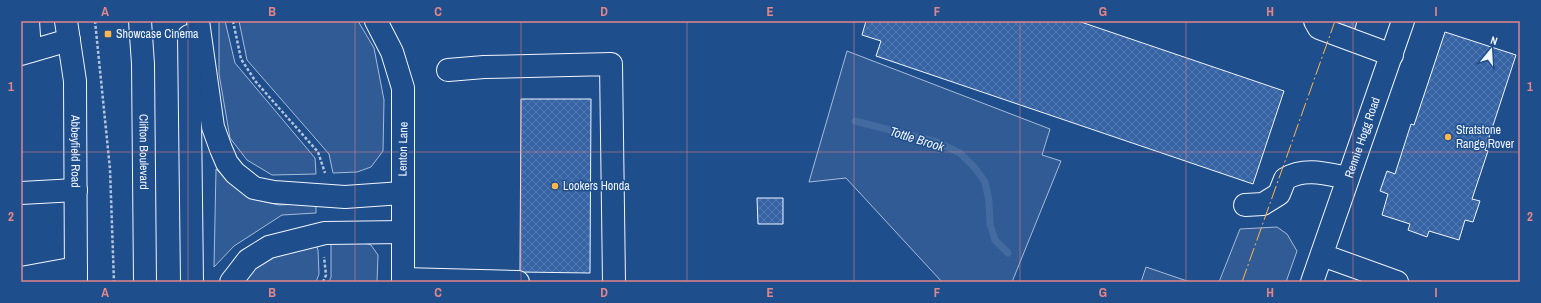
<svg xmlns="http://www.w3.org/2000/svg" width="1541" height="303" font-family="'Archivo Narrow',sans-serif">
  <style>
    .built { fill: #305b95; stroke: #a8bbd7 }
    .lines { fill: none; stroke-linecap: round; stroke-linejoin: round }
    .stream { stroke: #446ba0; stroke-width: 7 }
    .building { fill: url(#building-cross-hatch); stroke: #f2f6ff }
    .minor-casing { stroke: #f2f6ff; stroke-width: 24 }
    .highway-casing { stroke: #f2f6ff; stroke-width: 24 }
    .path { stroke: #b3c4dc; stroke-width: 2.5; stroke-dasharray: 3 2; stroke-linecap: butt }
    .minor { stroke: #1f4e8c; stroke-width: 22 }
    .highway { stroke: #1f4e8c; stroke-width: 22 }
    .power { stroke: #ffb74d; stroke-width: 1; stroke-dasharray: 14 3 2 3; stroke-linecap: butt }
    .grid { fill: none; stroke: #e38589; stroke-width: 1; stroke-opacity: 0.55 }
    .poi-dot { fill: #ffb74d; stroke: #1f4e8c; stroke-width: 1.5 }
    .labels { text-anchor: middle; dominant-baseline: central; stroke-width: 3; stroke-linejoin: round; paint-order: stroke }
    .poi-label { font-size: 12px; fill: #f2f6ff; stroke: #1f4e8c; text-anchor: start }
    .street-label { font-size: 12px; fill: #f2f6ff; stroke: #1f4e8c }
    .water-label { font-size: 13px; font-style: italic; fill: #f2f6ff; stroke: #1f4e8c }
    .neatline { fill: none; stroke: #e38589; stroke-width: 1.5 }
    .grid-label { font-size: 13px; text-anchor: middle; font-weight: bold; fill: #e38589 }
  </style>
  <defs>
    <pattern id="building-cross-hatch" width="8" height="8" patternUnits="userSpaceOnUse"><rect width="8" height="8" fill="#3563a3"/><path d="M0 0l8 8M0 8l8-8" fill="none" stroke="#537ab1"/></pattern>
  </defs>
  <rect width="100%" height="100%" fill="#1f4e8c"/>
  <g class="built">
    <polygon points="219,21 225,21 235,63 315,158 316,174 272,175 247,160 230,138 219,74"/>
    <polygon points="239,21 358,21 374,48 384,100 383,151 371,167 357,172 333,173 329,154 247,60"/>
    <polygon points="847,51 1050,129 1042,155 1061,161 1012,282 942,282 846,178 809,182"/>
    <polygon points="216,169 231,184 257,200 279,205 316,203 316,213 282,215 234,246 214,267"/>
    <polygon points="1277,227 1287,234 1297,251 1286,282 1219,282 1240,229"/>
    <polygon points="352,239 371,245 378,255 377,282 329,282 331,277 331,240"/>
    <polygon points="315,241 318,250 319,274 316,282 241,282 253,265"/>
    <polygon points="1146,267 1190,282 1141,282"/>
  </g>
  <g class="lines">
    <polyline class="stream" points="855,121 937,142 960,153 975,168 985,182 989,201 990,224 995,240 1008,253"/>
  </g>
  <g class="building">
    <polygon points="866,21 1078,21 1284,91 1253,184 876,56 881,41 862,35"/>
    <polygon points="1329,21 1357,21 1355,29"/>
    <polygon points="1445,32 1516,55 1485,150 1488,151 1472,199 1480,201 1473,222 1465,220 1459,240 1429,231 1427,237 1408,230 1410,224 1382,215 1388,194 1380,191 1387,171 1395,174 1411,124 1414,125"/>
    <polygon points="521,99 591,99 590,273 520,272"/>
    <polygon points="757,198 783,198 783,224 758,224"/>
  </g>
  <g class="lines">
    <g class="minor-casing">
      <g id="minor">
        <polyline points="28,21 30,51"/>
        <path id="s1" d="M 66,21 L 75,81 L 76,282"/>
        <polyline points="376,21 392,52 403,88 403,282"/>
        <polyline points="1315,21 1319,28 1392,55"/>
        <polyline points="21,54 69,40"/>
        <polyline points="448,70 484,67 611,64 614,282"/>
        <polyline points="21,193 76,190"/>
        <path d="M 1245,205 L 1263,204 L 1279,194 L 1285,179 C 1305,167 1327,174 1348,178"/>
        <polyline points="1322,255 1397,282"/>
        <polyline points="21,278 76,268"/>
        <polyline points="403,279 518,282"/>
        <path id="s2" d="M 1312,282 L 1403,21"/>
      </g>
    </g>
    <g class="highway-casing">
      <g id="highway">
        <path id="s3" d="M 140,21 L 143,64 L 145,282"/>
        <polyline points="198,21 213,127 221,149 227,163 235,173 254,188 274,192 345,197 402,193"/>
        <polyline points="189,36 192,282"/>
        <polyline points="231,282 248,260 269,247 325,233 402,232"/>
      </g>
    </g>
    <g class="path">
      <polyline points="95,21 110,169 114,282"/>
      <polyline points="233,21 241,59 256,82 318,152 325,173"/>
      <polyline points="323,282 326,275 324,257"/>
    </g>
    <use href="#minor" class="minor"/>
    <use href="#highway" class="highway"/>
    <polyline class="power" points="1242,282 1335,21"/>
  </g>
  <path class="grid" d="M 188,21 L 188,282M 355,21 L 355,282M 521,21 L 521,282M 687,21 L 687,282M 854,21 L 854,282M 1020,21 L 1020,282M 1186,21 L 1186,282M 1353,21 L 1353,282M 21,152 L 1520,152"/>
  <g class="poi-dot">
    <rect x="104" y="30" width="8" height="8" rx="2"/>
    <circle cx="1448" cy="137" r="4"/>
    <circle cx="555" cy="186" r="4"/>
  </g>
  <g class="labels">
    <g class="poi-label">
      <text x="116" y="34">Showcase Cinema</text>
      <text x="1456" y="130">Stratstone<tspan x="1456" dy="14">Range Rover</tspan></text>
      <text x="563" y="186">Lookers Honda</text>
    </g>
    <g class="street-label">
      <text stroke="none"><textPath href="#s2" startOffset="153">Rennie Hogg Road</textPath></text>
      <text transform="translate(403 149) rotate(-89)">Lenton Lane</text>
      <text stroke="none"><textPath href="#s1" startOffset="131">Abbeyfield Road</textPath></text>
      <text stroke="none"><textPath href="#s3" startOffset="131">Clifton Boulevard</textPath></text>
    </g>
    <g class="water-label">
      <text transform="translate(917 139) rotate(17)">Tottle Brook</text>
    </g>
  </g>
  <rect width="1541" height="303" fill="none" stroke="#1f4e8c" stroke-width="44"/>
  <g transform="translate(1491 50) rotate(18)" stroke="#1f4e8c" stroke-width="3" paint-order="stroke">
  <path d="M0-3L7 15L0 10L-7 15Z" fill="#f2f6ff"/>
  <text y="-6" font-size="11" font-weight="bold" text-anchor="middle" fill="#f2f6ff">N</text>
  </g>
  <rect x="22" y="22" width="1497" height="259" class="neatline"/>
  <g class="grid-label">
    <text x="105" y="16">A</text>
    <text x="272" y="16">B</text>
    <text x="438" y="16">C</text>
    <text x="604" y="16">D</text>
    <text x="770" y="16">E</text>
    <text x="937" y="16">F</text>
    <text x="1103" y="16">G</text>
    <text x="1270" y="16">H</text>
    <text x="1436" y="16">I</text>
    <text x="11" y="91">1</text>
    <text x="1530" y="91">1</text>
    <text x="11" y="221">2</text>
    <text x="1530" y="221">2</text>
    <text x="105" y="297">A</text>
    <text x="272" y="297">B</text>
    <text x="438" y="297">C</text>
    <text x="604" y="297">D</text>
    <text x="770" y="297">E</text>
    <text x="937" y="297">F</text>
    <text x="1103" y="297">G</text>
    <text x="1270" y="297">H</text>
    <text x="1436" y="297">I</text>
  </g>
</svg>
